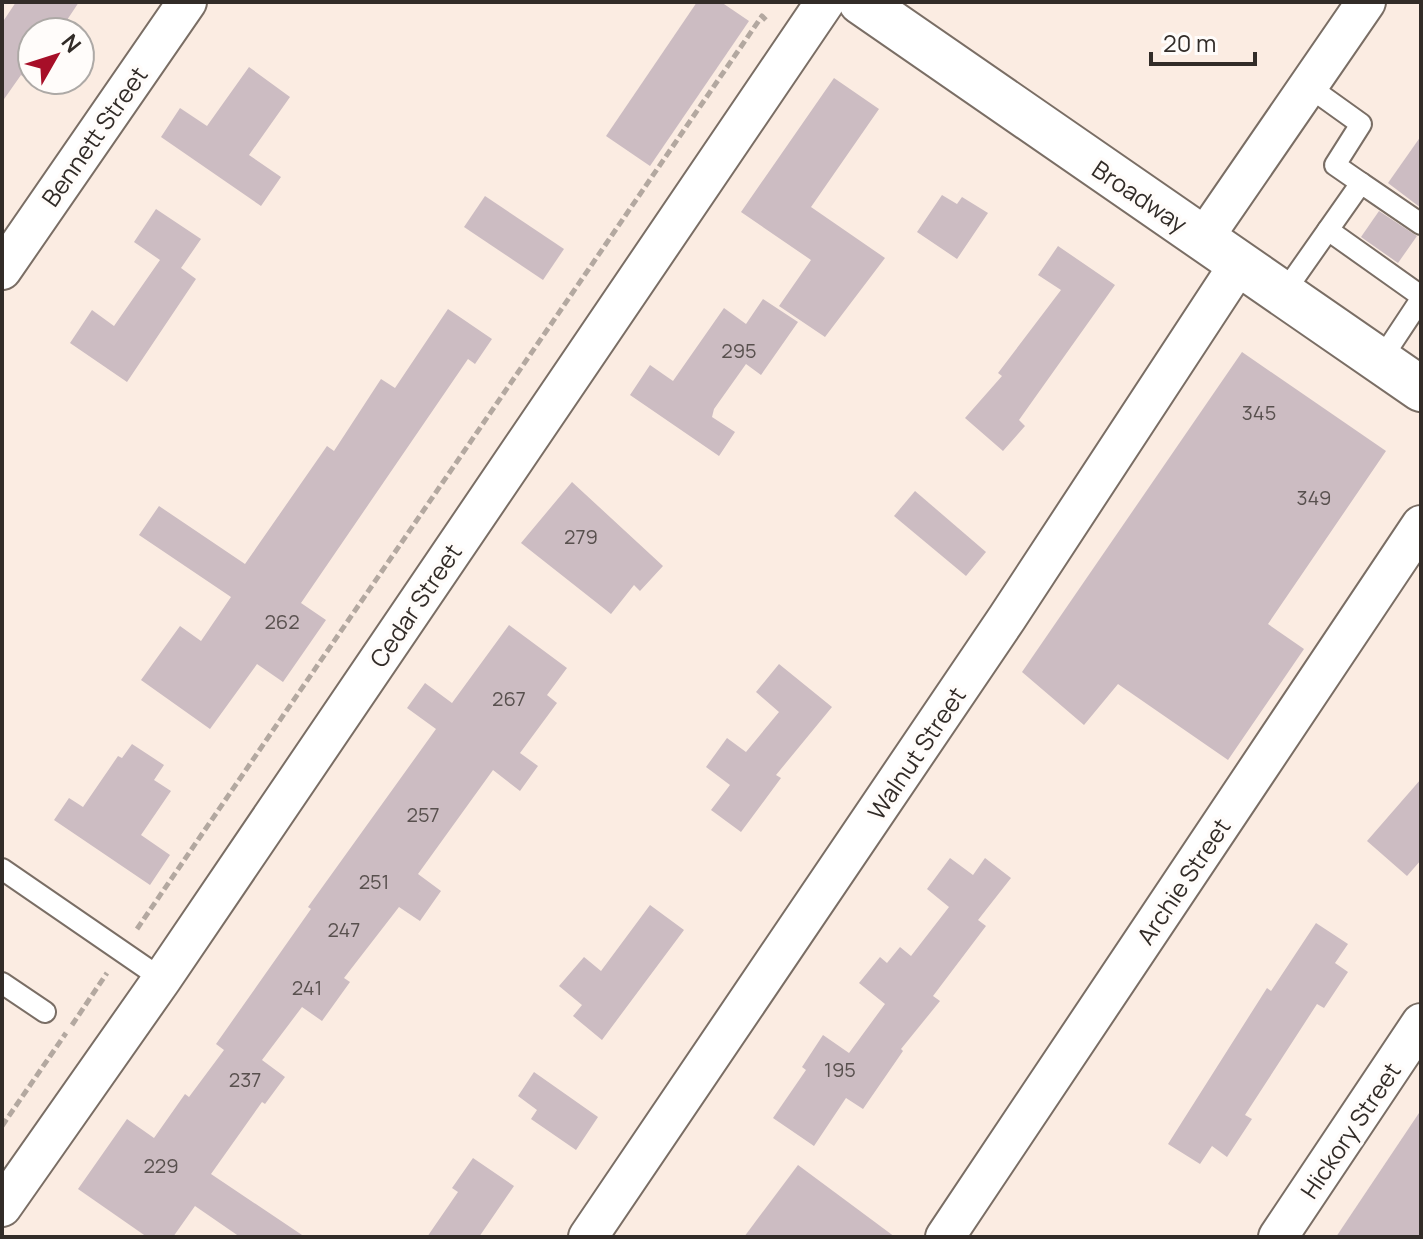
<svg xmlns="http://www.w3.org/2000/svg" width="1423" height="1239" font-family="Manrope,sans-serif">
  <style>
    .building { fill: #ccbcc2 }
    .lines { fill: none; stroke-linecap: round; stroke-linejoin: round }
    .service-casing { stroke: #7a6e65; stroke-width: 24 }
    .minor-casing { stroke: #7a6e65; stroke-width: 42 }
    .primary-casing { stroke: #7a6e65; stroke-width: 48 }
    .path { stroke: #b3a8a0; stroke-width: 5; stroke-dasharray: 8 4; stroke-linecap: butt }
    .service { stroke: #fff; stroke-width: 20 }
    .minor { stroke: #fff; stroke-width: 38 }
    .primary { stroke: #fff; stroke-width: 44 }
    .labels { text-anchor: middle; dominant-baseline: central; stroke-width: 7; stroke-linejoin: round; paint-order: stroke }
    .number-label { font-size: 20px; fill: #58504e }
    .street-label { font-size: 24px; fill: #322c28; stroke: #fffcfa }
  </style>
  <rect width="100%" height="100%" fill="#fbece2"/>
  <g class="building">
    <polygon points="16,2 79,2 63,26 69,32 32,32 32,80 36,80 33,84 21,75 2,102 2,23"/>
    <polygon points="697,2 721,2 749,21 650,166 606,136"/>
    <polygon points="249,67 290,97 249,155 281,177 261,206 161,137 180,108 207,126"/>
    <polygon points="834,78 879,109 811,207 885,258 825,337 779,306 811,260 741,212"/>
    <polygon points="1421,136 1421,208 1388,183"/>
    <polygon points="942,195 957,204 962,197 988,213 957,259 917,232"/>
    <polygon points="485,196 564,249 543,280 464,227"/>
    <polygon points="156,209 201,239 181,268 196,279 127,382 70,343 92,310 114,326 160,260 134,242"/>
    <polygon points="1379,211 1417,236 1398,263 1361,237"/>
    <polygon points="1058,246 1115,285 1019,420 1025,426 1003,451 965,418 1002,376 998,373 1061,290 1038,275"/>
    <polygon points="763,299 798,322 761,375 746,364 714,409 712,417 735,432 719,456 630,395 650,365 673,381 724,308 746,324"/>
    <polygon points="448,309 492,339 475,364 468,359 301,603 326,620 283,682 257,664 210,729 141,680 180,626 201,641 231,597 139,535 159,506 245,564 327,446 334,451 381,379 395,388"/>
    <polygon points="1242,352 1386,451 1268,624 1304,649 1228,760 1118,684 1084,725 1022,672"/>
    <polygon points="572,482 663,566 640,591 634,585 611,614 521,543"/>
    <polygon points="915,491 986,552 966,576 894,516"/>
    <polygon points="509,625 567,668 547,695 557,703 520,753 538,766 520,791 493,770 418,874 441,891 420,921 399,907 344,978 350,982 322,1021 302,1007 262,1060 285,1077 265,1104 262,1102 211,1174 305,1237 240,1237 195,1206 173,1237 147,1237 78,1189 127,1119 154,1138 185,1094 189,1097 224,1050 216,1044 311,909 308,907 436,729 407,708 425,683 452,703"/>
    <polygon points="779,664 832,707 776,775 781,778 741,832 711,810 730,785 706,767 727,738 746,752 779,712 756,692"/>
    <polygon points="132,744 164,765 154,780 171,791 141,835 170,855 150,885 54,820 69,798 83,807 118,756 122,758"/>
    <polygon points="1421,779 1421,860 1407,876 1367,841"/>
    <polygon points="950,858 973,875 985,858 1011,878 978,920 986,926 933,996 940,1001 901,1049 903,1051 863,1109 846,1098 814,1146 773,1118 806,1070 802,1067 823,1035 849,1053 885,1004 859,983 880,957 887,963 900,947 911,956 949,907 927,889"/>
    <polygon points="650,905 684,930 602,1040 573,1016 582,1005 559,986 584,957 601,971"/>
    <polygon points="1316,923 1348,944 1335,963 1348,972 1324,1008 1317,1004 1245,1115 1252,1119 1227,1157 1212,1146 1200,1164 1168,1144 1267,988 1271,991"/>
    <polygon points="534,1072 598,1117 576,1150 531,1119 537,1110 518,1096"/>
    <polygon points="1421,1110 1421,1237 1336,1237"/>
    <polygon points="473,1158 514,1186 479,1237 427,1237 458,1192 452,1188"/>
    <polygon points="798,1165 895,1237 744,1237"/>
  </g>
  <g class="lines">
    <g class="service-casing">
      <g id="service">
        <polyline points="1308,86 1361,124 1335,165 1361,183"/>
        <polyline points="1328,230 1421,296"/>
        <polyline points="1283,294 1361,183 1421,224"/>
        <polyline points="1380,361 1421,299"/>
        <polyline points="2,869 162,979"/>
        <polyline points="2,983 45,1012"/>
      </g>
    </g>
    <g class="minor-casing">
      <g id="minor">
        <polyline points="1203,239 1366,2"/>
        <polyline points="2,270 187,2"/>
        <polyline points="2,1207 162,979 825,2"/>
        <polyline points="588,1237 1007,618 1239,264"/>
        <polyline points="945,1237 1421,525"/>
        <polyline points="1278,1237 1421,1023"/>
      </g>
    </g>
    <g class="primary-casing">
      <polyline id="primary" points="861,2 1421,389"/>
    </g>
    <g class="path">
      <polyline points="137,929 762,16 768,22"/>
      <polyline points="72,1025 107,973"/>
      <polyline points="2,1126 66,1033"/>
    </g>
    <use href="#service" class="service"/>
    <use href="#minor" class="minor"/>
    <use href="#primary" class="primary"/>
  </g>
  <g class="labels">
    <g class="number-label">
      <text x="739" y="350">295</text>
      <text x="1259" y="412">345</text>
      <text x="1314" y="497">349</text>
      <text x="581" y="536">279</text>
      <text x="282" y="621">262</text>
      <text x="509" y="698">267</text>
      <text x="423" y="814">257</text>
      <text x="374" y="881">251</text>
      <text x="344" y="929">247</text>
      <text x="307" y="987">241</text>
      <text x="840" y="1069">195</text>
      <text x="245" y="1079">237</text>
      <text x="161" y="1165">229</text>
    </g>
    <g class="street-label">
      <text transform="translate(94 136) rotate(-55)">Bennett Street</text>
      <text transform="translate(1140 196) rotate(34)">Broadway</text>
      <text transform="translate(415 605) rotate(-56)">Cedar Street</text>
      <text transform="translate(916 753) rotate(-56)">Walnut Street</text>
      <text transform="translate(1183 881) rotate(-56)">Archie Street</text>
      <text transform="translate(1350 1130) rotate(-56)">Hickory Street</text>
    </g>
  </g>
  <rect width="1423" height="1239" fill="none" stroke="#322c28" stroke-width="8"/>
  <g transform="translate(56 56) rotate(51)"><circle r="38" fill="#fffcfa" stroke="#ada9a6" stroke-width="2"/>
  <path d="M0-6L14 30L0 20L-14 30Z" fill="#a70f28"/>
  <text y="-12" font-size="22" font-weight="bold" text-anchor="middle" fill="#322c28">N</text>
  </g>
  <path d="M1151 52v12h104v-12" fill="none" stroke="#322c28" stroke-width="4"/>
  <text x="1163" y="52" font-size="24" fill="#322c28" stroke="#fffcfa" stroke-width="6" paint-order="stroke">20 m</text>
</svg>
